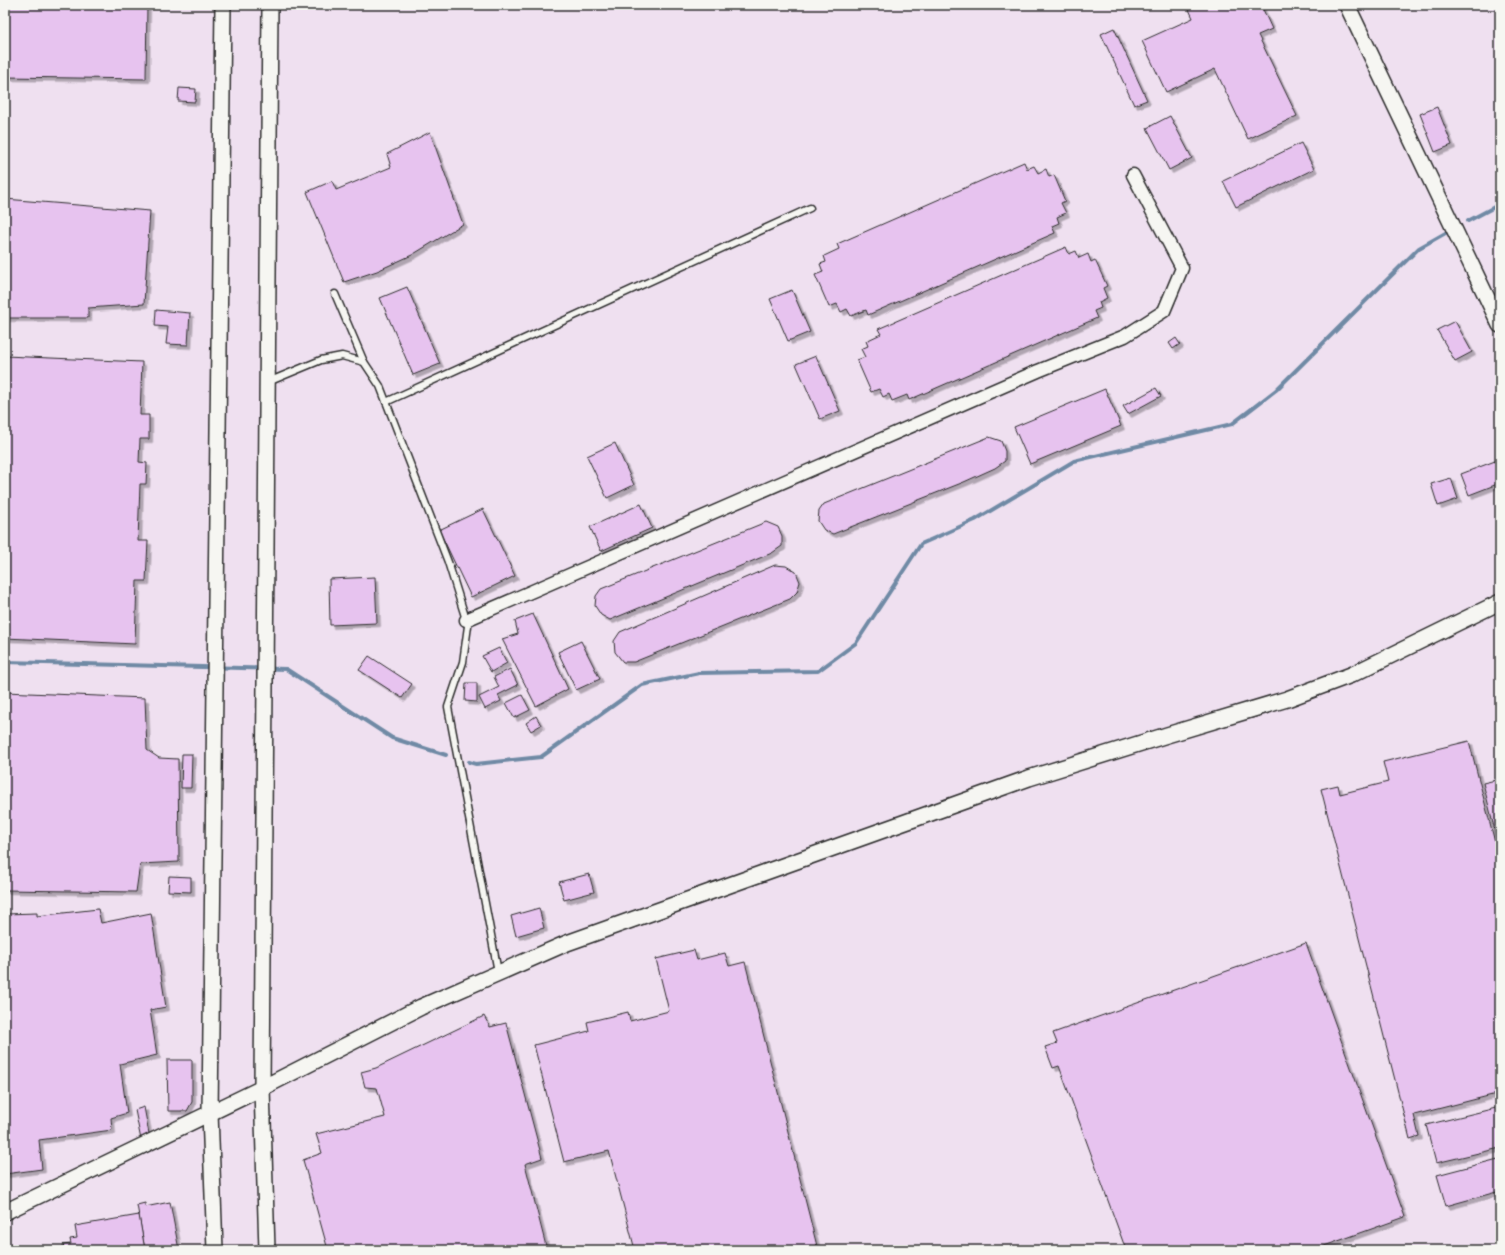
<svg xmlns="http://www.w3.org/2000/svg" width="1505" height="1255" font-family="Dekko,sans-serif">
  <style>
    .built { fill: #efe0f0 }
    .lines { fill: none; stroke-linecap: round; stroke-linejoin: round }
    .stream { stroke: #6f8aa5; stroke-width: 4 }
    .building { fill: #e7c3ef; stroke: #2b2b2b; filter: url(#shadow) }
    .service-casing { stroke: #2b2b2b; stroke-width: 9 }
    .minor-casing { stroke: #2b2b2b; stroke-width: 15 }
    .tertiary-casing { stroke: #2b2b2b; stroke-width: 18 }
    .service { stroke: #f6f6f2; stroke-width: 6 }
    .minor { stroke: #f6f6f2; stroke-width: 12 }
    .tertiary { stroke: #f6f6f2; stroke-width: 15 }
  </style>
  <defs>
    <filter id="shadow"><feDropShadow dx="3.5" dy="3.5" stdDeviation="0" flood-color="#0004"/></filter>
  </defs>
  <rect width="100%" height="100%" fill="#f3ecf1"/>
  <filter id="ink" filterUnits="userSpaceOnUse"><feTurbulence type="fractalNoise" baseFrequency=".025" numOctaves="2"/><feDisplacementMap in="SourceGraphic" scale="8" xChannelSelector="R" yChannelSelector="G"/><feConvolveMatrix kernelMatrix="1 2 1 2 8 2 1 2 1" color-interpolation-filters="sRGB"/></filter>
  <g filter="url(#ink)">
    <rect class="built" x="5" y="5" width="1495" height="1245"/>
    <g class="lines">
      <g class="stream">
        <polyline points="1468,221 1500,204"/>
        <polyline points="5,662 286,669 392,738 446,755"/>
        <polyline points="469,762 476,764 541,757 642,685 699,673 818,671 856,643 921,544 975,520 1074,461 1232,424 1276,390 1419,248 1449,231"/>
      </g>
    </g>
    <g class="building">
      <polygon points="5,5 147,5 146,79 5,77"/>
      <polygon points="1187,5 1261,5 1272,29 1258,35 1297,116 1248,139 1215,69 1166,92 1142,41 1193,18"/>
      <polygon points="1114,28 1147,100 1134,105 1101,34"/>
      <polygon points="179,88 196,89 195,102 178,101"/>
      <polygon points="1437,107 1452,145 1435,152 1420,114"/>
      <polygon points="1170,116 1192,158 1169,170 1147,128"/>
      <polygon points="430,132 463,224 412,255 377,271 344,282 307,192 332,181 336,190 391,167 387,154"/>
      <polygon points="1301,143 1314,169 1236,207 1223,181"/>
      <polygon points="1024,162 1027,169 1034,166 1038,173 1046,169 1049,177 1054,175 1065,201 1061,203 1066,213 1057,217 1059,223 1052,226 1055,233 868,315 866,310 851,316 847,309 841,312 837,304 829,307 815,275 823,272 820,264 826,262 824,256 839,249 837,244"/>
      <polygon points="5,199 150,211 144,304 88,308 88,318 5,318"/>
      <polygon points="1066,247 1069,254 1076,251 1079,258 1088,254 1091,262 1095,260 1107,286 1103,288 1107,298 1099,302 1101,308 1094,311 1097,318 909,400 907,395 892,401 889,394 883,397 879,389 871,392 857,360 865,357 861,349 868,346 866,341 881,334 878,329"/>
      <polygon points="407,287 440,364 413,375 380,298"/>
      <polygon points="792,290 810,332 788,341 770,299"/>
      <polygon points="156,310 190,313 188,345 166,344 168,327 155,326"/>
      <polygon points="1455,321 1472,352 1455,361 1437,330"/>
      <polygon points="1176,338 1180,344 1173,349 1169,343"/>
      <polygon points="5,356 142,362 140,415 149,415 149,439 140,439 139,462 147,463 146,484 140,484 138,541 148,541 146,581 137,581 135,644 5,638"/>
      <polygon points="816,356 840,411 820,419 796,364"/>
      <polygon points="1156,388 1161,396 1128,414 1123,406"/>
      <polygon points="1105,389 1121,426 1030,464 1014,427"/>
      <polygon points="989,437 1001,441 1005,451 1005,461 995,468 964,482 833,534 824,530 818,521 819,511 824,504"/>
      <polygon points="615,443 634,485 607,498 587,456"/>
      <polygon points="1495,461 1500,474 1500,483 1469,495 1461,474"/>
      <polygon points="1451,478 1458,499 1438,506 1431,484"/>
      <polygon points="641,504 652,528 601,551 590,527"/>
      <polygon points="483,509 515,576 471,597 439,530"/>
      <polygon points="766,522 778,527 782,536 782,546 772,553 610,620 601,615 595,606 596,596 601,589"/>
      <polygon points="775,565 786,566 796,572 800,582 797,592 790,599 634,662 623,662 615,652 614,641 620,632"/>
      <polygon points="375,577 377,623 330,625 329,579"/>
      <polygon points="533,614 568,689 536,706 502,639 518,634 515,621"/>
      <polygon points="581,641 600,679 576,690 558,652"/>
      <polygon points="499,648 507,663 491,672 482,656"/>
      <polygon points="369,656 412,684 402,698 359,670"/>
      <polygon points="510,669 518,685 498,695 501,701 485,709 479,697 499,687 494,677"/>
      <polygon points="466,683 477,683 477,702 465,701"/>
      <polygon points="5,692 145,698 147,750 159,758 178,759 179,862 140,864 136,892 5,890"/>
      <polygon points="522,695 530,710 514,718 506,703"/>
      <polygon points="536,716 541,725 531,731 526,723"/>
      <polygon points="1469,741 1500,862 1500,1093 1414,1115 1419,1136 1410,1139 1321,789 1338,785 1340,794 1388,782 1383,762"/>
      <polygon points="182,754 192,754 191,788 181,788"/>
      <polygon points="1500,779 1500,851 1483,783"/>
      <polygon points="589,874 594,892 564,900 559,882"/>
      <polygon points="169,876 191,877 191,892 168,891"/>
      <polygon points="539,908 544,928 516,936 511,916"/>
      <polygon points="98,909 101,923 151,913 166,1007 150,1010 157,1055 120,1064 127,1113 111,1118 112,1130 39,1140 42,1169 5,1174 5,914 37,913 37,916"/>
      <polygon points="1306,943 1405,1217 1313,1250 1126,1250 1059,1066 1053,1068 1045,1047 1057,1043 1053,1033"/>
      <polygon points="694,950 697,960 725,953 729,966 745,962 818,1250 635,1250 609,1151 564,1162 534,1045 589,1031 587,1022 628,1012 630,1021 669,1011 656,959"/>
      <polygon points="484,1016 490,1027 506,1023 542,1158 525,1164 547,1250 328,1250 303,1160 322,1153 316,1134 385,1117 377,1088 365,1087 361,1072 376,1068"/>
      <polygon points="167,1060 192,1060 192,1102 187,1111 168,1111"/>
      <polygon points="144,1107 150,1139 141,1140 135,1110"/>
      <polygon points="1500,1107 1500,1148 1436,1163 1426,1125"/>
      <polygon points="1498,1159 1500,1166 1500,1191 1446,1206 1437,1175"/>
      <polygon points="170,1202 179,1250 145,1250 137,1205 145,1203 145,1207"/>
      <polygon points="139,1215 145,1250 64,1250 63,1245 71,1244 70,1239 77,1238 75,1226"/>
    </g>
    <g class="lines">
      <g class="service-casing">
        <g id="service">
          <polyline points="335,294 364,362"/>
          <polyline points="268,382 321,360 342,356 364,362 380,386 448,562 468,626 463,662 448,707 498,972"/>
          <polyline points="386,402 810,208"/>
        </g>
      </g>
      <g class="minor-casing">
        <polyline id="minor" points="466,620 1038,371 1125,336 1164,311 1182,268 1133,175"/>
      </g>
      <g class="tertiary-casing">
        <g id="tertiary">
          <polyline points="1347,5 1500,325"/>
          <polyline points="5,1212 262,1088 421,1007 567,943 1029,778 1167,735 1287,699 1351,675 1500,602"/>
          <polyline points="215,1250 210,1113 223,5"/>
          <polyline points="267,1250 262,1088 270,5"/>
        </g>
      </g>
      <use href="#service" class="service"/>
      <use href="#minor" class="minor"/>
      <use href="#tertiary" class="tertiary"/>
    </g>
  </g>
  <rect width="1505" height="1255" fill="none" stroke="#f6f6f2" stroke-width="20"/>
  <rect x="10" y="10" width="1485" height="1235" fill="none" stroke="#2b2b2b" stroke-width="1.5" filter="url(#ink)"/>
</svg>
